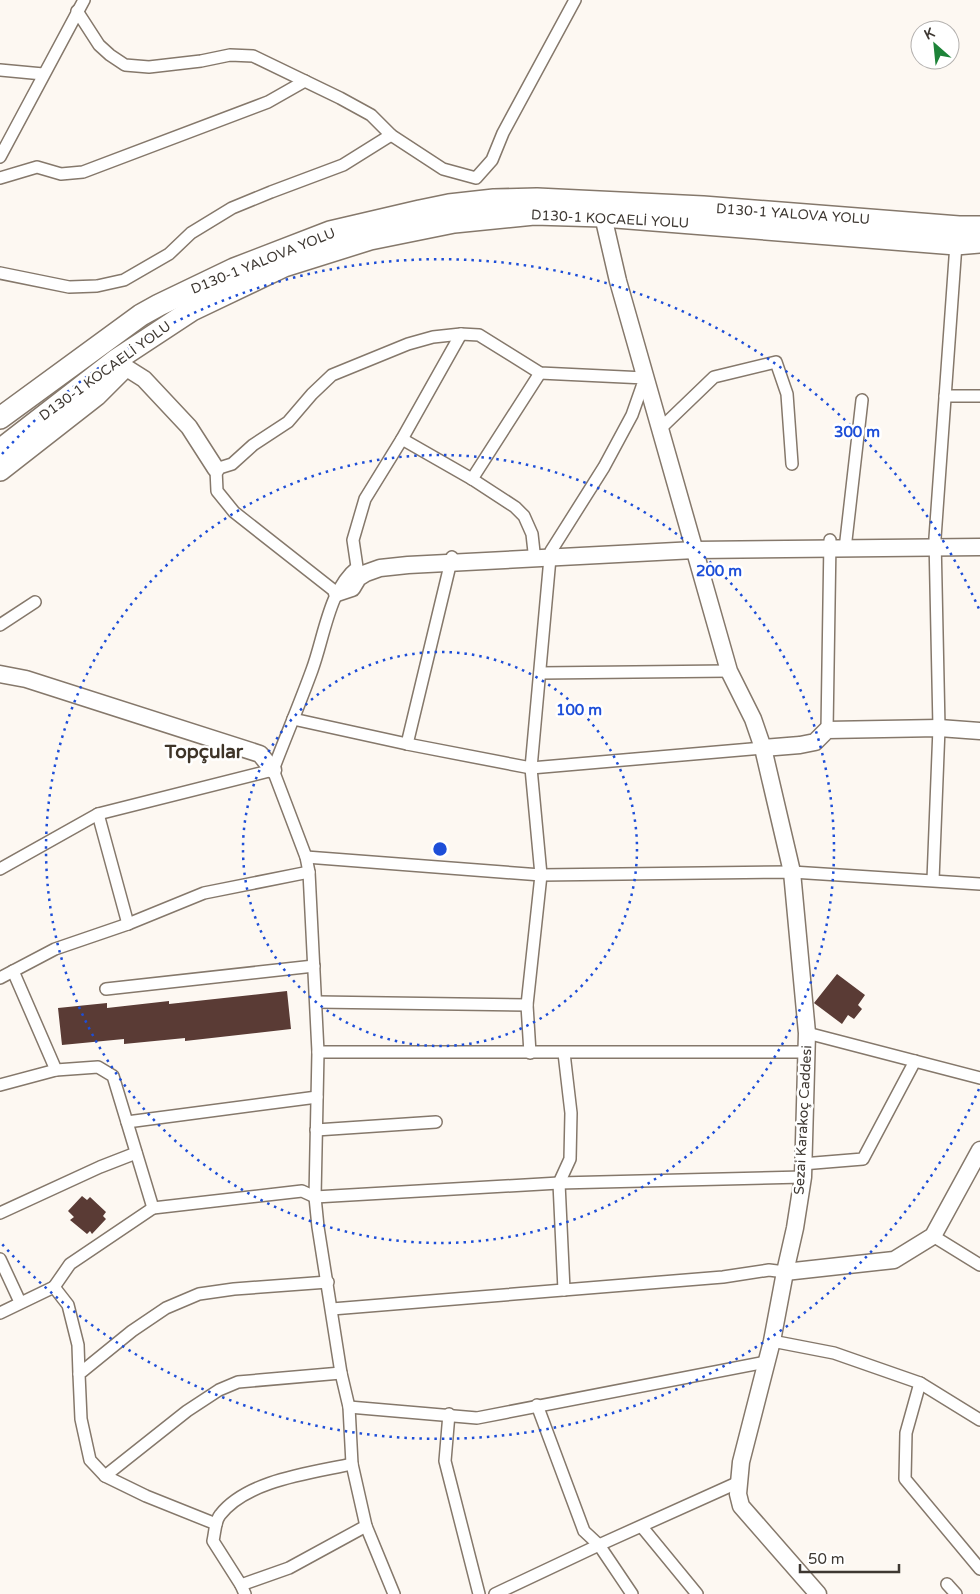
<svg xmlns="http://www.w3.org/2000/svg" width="980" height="1594" font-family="'Varela Round',sans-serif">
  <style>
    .building { fill: #5a3b35 }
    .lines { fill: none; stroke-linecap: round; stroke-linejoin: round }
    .street-casing { stroke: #85786b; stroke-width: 14 }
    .secondary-casing { stroke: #85786b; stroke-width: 19 }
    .highway-casing { stroke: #85786b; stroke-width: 24 }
    .street { stroke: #fff; stroke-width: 11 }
    .secondary { stroke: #fff; stroke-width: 16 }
    .highway { stroke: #fff; stroke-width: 21 }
    .ring { fill: none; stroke: #1d4ed8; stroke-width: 2.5; stroke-dasharray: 2.5 5 }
    .labels { text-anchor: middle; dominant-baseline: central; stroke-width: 5; stroke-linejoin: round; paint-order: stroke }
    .street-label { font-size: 14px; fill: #3e3832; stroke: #fff }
    .district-label { font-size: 19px; font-weight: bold; fill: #3e3428; stroke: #fff }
    .centre { fill: #1d4ed8; stroke: #fff; stroke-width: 2.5 }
    .ring-label { font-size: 15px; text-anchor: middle; font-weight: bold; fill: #1d4ed8; stroke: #fff; stroke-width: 5; stroke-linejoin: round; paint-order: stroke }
  </style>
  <rect width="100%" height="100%" fill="#fdf8f2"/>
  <g class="building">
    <polygon points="837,974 865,995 858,1005 862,1009 854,1019 848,1015 842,1024 814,1003"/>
    <polygon points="287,991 291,1029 185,1041 185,1038 124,1044 124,1039 62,1045 58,1008 107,1003 107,1008 169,1001 169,1004"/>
    <polygon points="82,1196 87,1200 90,1197 106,1212 103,1216 106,1219 92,1234 90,1231 87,1234 70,1220 74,1217 68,1211"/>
  </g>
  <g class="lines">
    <g class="street-casing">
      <g id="street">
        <polyline points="77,11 99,45 110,55 125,65 149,67 201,61 230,55 253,56 340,98 371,115 391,135 443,169 476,178 492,160 503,133 575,0"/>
        <polyline points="0,70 43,74"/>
        <polyline points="0,157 84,0"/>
        <polyline points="0,178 37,167 61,174 83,172 268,102 305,81"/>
        <polyline points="0,273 69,287 97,286 124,280 169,254 191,233 232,208 271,192 343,165 391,135"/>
        <polyline points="945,396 980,396"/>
        <polyline points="661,428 714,377 776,362 787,394 792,464"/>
        <polyline points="402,439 472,479 515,507 524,516 532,534 534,552"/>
        <polyline points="472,479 540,373"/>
        <polyline points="845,549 862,400"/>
        <polyline points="337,593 234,512 217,491 216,469 232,464 253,445 288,422 312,394 332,375 408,344 433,337 461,334 479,335 540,373 645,378 632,415 604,467 551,551 550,558 531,768 541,875 527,1005 530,1053"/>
        <polyline points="0,625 35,602"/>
        <polyline points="540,673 729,671"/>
        <polyline points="293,719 407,744 531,768 763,748"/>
        <polyline points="827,730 830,540"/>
        <polyline points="407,744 452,557"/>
        <polyline points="98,814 128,924"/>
        <polyline points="306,857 541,875 792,872 980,884"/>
        <polyline points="0,869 98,814 273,770"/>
        <polyline points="933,880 939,728 935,538 956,244"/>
        <polyline points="13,971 56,1070 98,1067 113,1076 153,1208 302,1191 315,1197 559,1183 803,1177"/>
        <polyline points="0,978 55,949 128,924 204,893 309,872"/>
        <polyline points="106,989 314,966"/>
        <polyline points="317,1002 527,1005"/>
        <polyline points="807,1033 980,1078"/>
        <polyline points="318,1052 807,1052"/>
        <polyline points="564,1053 571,1113 570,1159 559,1183 564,1290"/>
        <polyline points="0,1085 56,1070"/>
        <polyline points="127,1122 317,1097"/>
        <polyline points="316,1130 436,1122"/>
        <polyline points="802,1164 863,1159 915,1061"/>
        <polyline points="0,1213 100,1167 136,1153"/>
        <polyline points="933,1236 980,1265"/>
        <polyline points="0,1259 20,1302"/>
        <polyline points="54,1287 70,1264 153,1208"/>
        <polyline points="332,1309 723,1277 769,1270 785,1272"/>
        <polyline points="0,1313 54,1287 68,1305 78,1345 79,1374"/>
        <polyline points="772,1341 834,1353 920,1383 980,1420"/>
        <polyline points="920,1383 906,1433 905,1479 980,1569"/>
        <polyline points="537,1405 584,1531 599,1545 632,1594"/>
        <polyline points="349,1407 477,1418 766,1362"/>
        <polyline points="449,1414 445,1461 479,1594"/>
        <polyline points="105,1476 187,1411 219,1390 238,1382 341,1373"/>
        <polyline points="216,1524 146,1496 105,1476 90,1460 81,1419 79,1374 132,1331 166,1308 199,1294 234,1289 328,1282"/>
        <polyline points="642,1527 697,1594"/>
        <polyline points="947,1584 956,1594"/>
        <path d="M 241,1585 L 213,1541 C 215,1532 215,1521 220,1515 C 247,1480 311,1473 352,1464"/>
        <polyline points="245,1594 241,1585 289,1568 366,1526"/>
        <path d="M 394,1594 L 366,1526 L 352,1464 L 349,1407 L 341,1373 L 318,1227 L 315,1197 L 318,1052 L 309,872 L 306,857 L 273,770 C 286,736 300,703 312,670 C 324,638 329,589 357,567 L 353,540 L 365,499 L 402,439 L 461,334"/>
        <polyline points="495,1594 599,1545 739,1482"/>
      </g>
    </g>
    <g class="secondary-casing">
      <g id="secondary">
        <polyline points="603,216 618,281 729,671 753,719 763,748 792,872 807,1033 803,1177 795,1228 785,1272 772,1341 741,1462 738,1494 741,1506 818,1594"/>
        <polyline points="125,367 144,379 189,427 216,469"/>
        <polyline points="337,593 352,588 358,578 366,573 380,568 408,565 695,550 980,547"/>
        <polyline points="0,674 26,679 260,754 273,770"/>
        <polyline points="763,748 800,745 815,742 827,730 939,728 980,731"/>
        <polyline points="785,1272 894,1260 933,1236 980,1150"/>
      </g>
    </g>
    <g class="highway-casing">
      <g id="highway">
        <polyline points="0,418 141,315 159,305 234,269 330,232 420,211 449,205 494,200 537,199 703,207 959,227 980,227"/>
        <polyline points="0,450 116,360 192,310 284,266 370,239 454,222 534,214 603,216 956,244 980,242"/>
        <polyline points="0,470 96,395 121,370"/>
      </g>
    </g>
    <use href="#street" class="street"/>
    <use href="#secondary" class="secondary"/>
    <use href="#highway" class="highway"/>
  </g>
  <g class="ring">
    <circle cx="440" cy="849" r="197"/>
    <circle cx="440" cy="849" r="394"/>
    <path d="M979 1089A590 590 0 0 1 2 1244M2 454A590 590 0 0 1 979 609"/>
  </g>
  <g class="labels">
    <g class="street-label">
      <text transform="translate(793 214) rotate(4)">D130-1 YALOVA YOLU</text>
      <text transform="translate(610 219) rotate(3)">D130-1 KOCAELİ YOLU</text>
      <text transform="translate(263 261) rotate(-22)">D130-1 YALOVA YOLU</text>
      <text transform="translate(105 371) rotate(-36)">D130-1 KOCAELİ YOLU</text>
      <text transform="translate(803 1120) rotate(-87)">Sezai Karakoç Caddesi</text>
    </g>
    <g class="district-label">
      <text x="204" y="752">Topçular</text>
    </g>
  </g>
  <circle cx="440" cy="849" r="8" class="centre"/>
  <g class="ring-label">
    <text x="857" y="437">300 m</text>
    <text x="719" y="576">200 m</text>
    <text x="579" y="715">100 m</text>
  </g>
  <g transform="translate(935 45) rotate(333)"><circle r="24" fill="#ffffff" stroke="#b2afad"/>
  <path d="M0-4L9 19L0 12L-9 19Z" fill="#1d8338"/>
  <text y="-8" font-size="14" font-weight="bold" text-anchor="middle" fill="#3e3832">K</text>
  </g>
  <path d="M800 1564v8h99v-8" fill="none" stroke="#3e3832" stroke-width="2.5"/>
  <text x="808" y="1564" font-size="15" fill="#3e3832" stroke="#ffffff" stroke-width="4" paint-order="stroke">50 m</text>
</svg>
